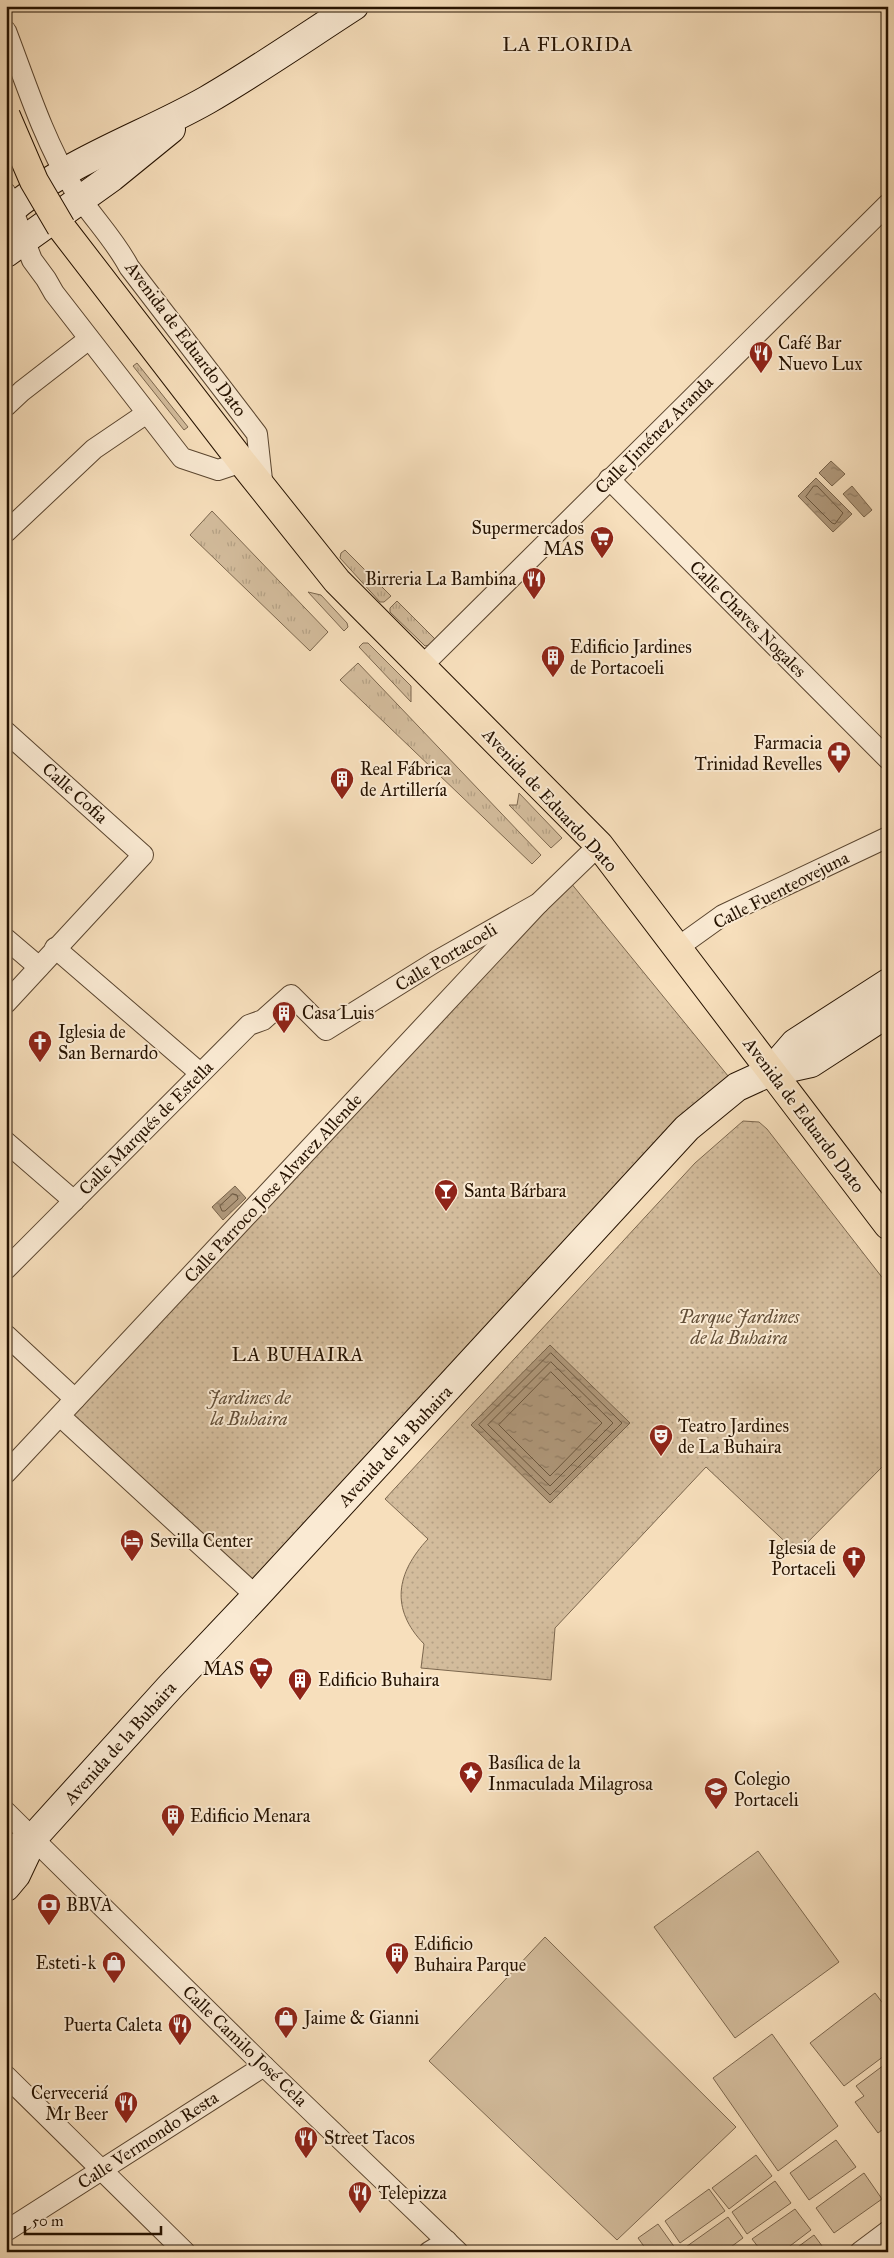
<svg xmlns="http://www.w3.org/2000/svg" width="894" height="2258" font-family="'IM FELL Great Primer',serif">
  <style>
    .grass { fill: url(#grass-tufts); stroke: #7c674e }
    .park { fill: url(#park-dots); stroke: #7c674e }
    .garden { fill: #d3bc9c; stroke: #7c674e }
    .water { fill: url(#water-ripples); stroke: #78634a }
    .lines { fill: none; stroke-linecap: round; stroke-linejoin: round }
    .shore { stroke: #6a563e; stroke-width: 1 }
    .street-casing { stroke: #5a452f; stroke-width: 22 }
    .secondary-casing { stroke: #251200; stroke-width: 30 }
    .primary-casing { stroke: #251200; stroke-width: 30 }
    .street { stroke: #faead3; stroke-width: 20 }
    .secondary { stroke: #faead3; stroke-width: 28 }
    .primary { stroke: #f7dfbc; stroke-width: 28 }
    .primary-bridge-casing { stroke: #251200; stroke-width: 30; stroke-linecap: butt }
    .primary-bridge { stroke: #f7dfbc; stroke-width: 28 }
    .labels { text-anchor: middle; dominant-baseline: central; stroke-width: 4; stroke-linejoin: round; paint-order: stroke }
    .street-label { font-size: 18px; fill: #251200; stroke: #faead3 }
    .poi-label { font-size: 18px; fill: #251200; stroke: #faead3; text-anchor: start }
    .park-label { font-size: 18px; font-style: italic; fill: #624e37; stroke: #faead3 }
    .neighbourhood-label { font-size: 19px; letter-spacing: 1px; fill: #251200; stroke: #faead3 }
  </style>
  <defs>
    <pattern id="grass-tufts" width="24" height="20" patternUnits="userSpaceOnUse" patternTransform="scale(1.25)"><rect width="24" height="20" fill="#d3bc9c"/><path d="M3 7l-1-3M5 7V3M7 7l1-3M15 17l-1-3M17 17v-4M19 17l1-3" fill="none" stroke="#b5a185"/></pattern>
    <pattern id="park-dots" width="8" height="8" patternUnits="userSpaceOnUse" patternTransform="scale(1.25)"><rect width="8" height="8" fill="#d3bc9c"/><path d="M2 2h.1M6 6h.1" fill="none" stroke="#b5a185" stroke-width="1.8" stroke-linecap="round"/></pattern>
    <pattern id="water-ripples" width="26" height="14" patternUnits="userSpaceOnUse" patternTransform="scale(1.25)"><rect width="26" height="14" fill="#b0997c"/><path d="M2 4q2-2 4 0t4 0M15 11q2-2 4 0t4 0" fill="none" stroke="#8f7b63"/></pattern>
  </defs>
  <rect width="100%" height="100%" fill="#f7dfbc"/>
  <filter id="stains"><feTurbulence type="fractalNoise" baseFrequency=".004" numOctaves="4"/><feColorMatrix values="0 0 0 0 .2 0 0 0 0 .09 0 0 0 0 .02 0 0 0 .5 -.17"/></filter>
  <radialGradient id="worn" r=".72"><stop offset=".6" stop-color="#630" stop-opacity="0"/><stop offset="1" stop-color="#630" stop-opacity=".3"/></radialGradient>
  <g class="grass">
    <polygon points="137,363 188,427 184,430 133,366"/>
    <polygon points="212,511 328,632 310,651 190,535"/>
    <polygon points="345,550 391,596 384,602 380,602 340,558 341,553"/>
    <polygon points="308,592 321,595 347,623 348,627 344,631"/>
    <polygon points="397,601 436,640 429,645 425,646 390,612 390,608"/>
    <polygon points="363,643 368,643 411,686 411,702 359,647"/>
    <polygon points="358,663 541,855 532,864 340,680"/>
    <polygon points="519,793 562,838 551,848 509,805 517,805"/>
  </g>
  <g class="park">
    <polygon points="566,877 737,1087 256,1596 60,1416"/>
    <path d="M 743,1121 L 759,1122 L 767,1129 L 888,1285 L 888,1461 L 797,1553 L 706,1467 L 555,1628 L 551,1680 L 421,1668 L 424,1644 C 390,1609 396,1573 428,1539 L 385,1499 L 695,1163 Z"/>
  </g>
  <g class="garden">
    <polygon points="758,1851 839,1962 735,2038 654,1927"/>
    <polygon points="545,1937 736,2127 617,2240 429,2061"/>
    <polygon points="875,1993 888,2010 888,2053 844,2086 810,2043"/>
    <polygon points="772,2034 838,2126 778,2171 713,2078"/>
    <polygon points="888,2062 888,2128 886,2127 878,2133 855,2102 864,2096 856,2086"/>
    <polygon points="836,2140 856,2167 809,2200 790,2173"/>
    <polygon points="756,2155 772,2176 729,2209 712,2188"/>
    <polygon points="864,2173 882,2199 834,2233 816,2208"/>
    <polygon points="775,2181 791,2203 747,2234 732,2212"/>
    <polygon points="709,2189 725,2211 680,2243 665,2221"/>
    <polygon points="795,2209 811,2230 782,2252 762,2252 752,2239"/>
    <polygon points="728,2217 743,2238 724,2252 685,2252 683,2249"/>
    <polygon points="658,2224 678,2252 648,2252 638,2238"/>
    <polygon points="814,2235 825,2250 791,2252"/>
  </g>
  <g class="water">
    <polygon points="831,461 845,474 832,486 819,473"/>
    <polygon points="816,478 852,514 833,532 798,496"/>
    <polygon points="852,486 872,510 864,517 843,494"/>
    <polygon points="235,1186 246,1198 223,1220 212,1207"/>
    <polygon points="550,1345 630,1423 550,1503 471,1425"/>
  </g>
  <g class="lines">
    <g class="shore">
      <polygon points="814,486 817,486 843,513 835,524 832,523 806,497"/>
      <polygon points="233,1194 237,1195 238,1199 225,1211 222,1211 220,1206"/>
      <polygon points="551,1353 622,1423 550,1495 479,1425"/>
      <polygon points="551,1362 613,1423 550,1486 488,1425"/>
      <polygon points="551,1372 602,1423 550,1476 499,1425"/>
    </g>
    <g class="street-casing">
      <g id="street">
        <path d="M 6,31 C 26,83 43,138 72,186 C 89,214 114,238 129,267 L 257,434 L 263,489"/>
        <polyline points="6,193 32,260 46,279 54,293 182,458 218,470 242,462"/>
        <polyline points="6,406 22,391 89,339"/>
        <polyline points="609,479 888,759"/>
        <polyline points="6,532 94,449 147,413"/>
        <polyline points="422,666 888,204"/>
        <polyline points="6,732 143,855 6,1003"/>
        <polyline points="6,939 39,967"/>
        <polyline points="55,948 200,1073"/>
        <polyline points="677,948 723,915 888,837"/>
        <polyline points="6,1142 74,1201"/>
        <polyline points="6,1269 249,1025 263,1020 291,995 326,1030 435,962 539,903 599,845"/>
        <polyline points="6,1335 75,1399"/>
        <polyline points="60,1416 256,1596"/>
        <polyline points="6,1473 539,903"/>
        <polyline points="6,1812 264,2066 458,2252"/>
        <polyline points="6,2076 185,2252"/>
        <polyline points="6,2231 264,2066"/>
        <polyline points="429,2252 447,2241"/>
        <polyline points="860,2252 888,2231"/>
      </g>
    </g>
    <g class="secondary-casing">
      <g id="secondary">
        <path d="M 6,214 C 65,161 140,138 207,100 C 257,71 306,37 354,6"/>
        <polyline points="6,253 112,177 171,129"/>
        <polyline points="770,1072 795,1043 888,983"/>
        <polyline points="6,1854 34,1837 169,1688 256,1596 687,1128 737,1087 770,1072 811,1063 888,1013"/>
        <polyline points="6,1887 16,1875 34,1837"/>
      </g>
    </g>
    <g class="primary-casing">
      <polyline id="primary" points="61,227 242,462 337,581 599,845 888,1225"/>
    </g>
    <use href="#street" class="street"/>
    <use href="#secondary" class="secondary"/>
    <use href="#primary" class="primary"/>
    <g class="primary-bridge-casing">
      <polyline id="primary-bridge" points="6,116 34,181 61,227"/>
    </g>
    <use href="#primary-bridge" class="primary-bridge"/>
  </g>
  <defs>
    <g id="restaurant-pin" transform="scale(1.25)"><path d="M0 17L-7.5 6A9.5 9.5 0 1 1 7.5 6Z" fill="#8f2418" stroke="#faead3"/><path d="M-5-6h1v4h1v-4h1v4h1v-4h1v5L-1.5 .5V6h-2V.5L-5-1ZM5-6V6H3V1.5H1.5Q1.5-4 5-6Z" fill="#fff"/></g>
    <g id="supermarket-pin" transform="scale(1.25)"><path d="M0 17L-7.5 6A9.5 9.5 0 1 1 7.5 6Z" fill="#8f2418" stroke="#faead3"/><path d="M-6-5.5h2.5l.6 2H6L4.5 2H-2.5L-4.4-4H-6ZM-1.5 3.2a1.3 1.3 0 1 0 .1 0ZM3 3.2a1.3 1.3 0 1 0 .1 0Z" fill="#fff"/></g>
    <g id="building-pin" transform="scale(1.25)"><path d="M0 17L-7.5 6A9.5 9.5 0 1 1 7.5 6Z" fill="#8f2418" stroke="#faead3"/><path d="M-4-6H4V6H1V3H-1V6H-4ZM-2.5-4.3h1.7v1.8h-1.7ZM.8-4.3h1.7v1.8H.8ZM-2.5-1h1.7V.8h-1.7ZM.8-1h1.7V.8H.8Z" fill="#fff"/></g>
    <g id="pharmacy-pin" transform="scale(1.25)"><path d="M0 17L-7.5 6A9.5 9.5 0 1 1 7.5 6Z" fill="#8f2418" stroke="#faead3"/><path d="M-2-6h4v4h4v4h-4v4h-4v-4h-4v-4h4Z" fill="#fff"/></g>
    <g id="church-pin" transform="scale(1.25)"><path d="M0 17L-7.5 6A9.5 9.5 0 1 1 7.5 6Z" fill="#8f2418" stroke="#faead3"/><path d="M-1.2-6h2.4v3.5h3.3v2.4h-3.3V6h-2.4V-.1h-3.3v-2.4h3.3Z" fill="#fff"/></g>
    <g id="bar-pin" transform="scale(1.25)"><path d="M0 17L-7.5 6A9.5 9.5 0 1 1 7.5 6Z" fill="#8f2418" stroke="#faead3"/><path d="M-6-5H6L.8 .8V4.5H3.5V6h-7V4.5H-.8V.8Z" fill="#fff"/></g>
    <g id="theatre-pin" transform="scale(1.25)"><path d="M0 17L-7.5 6A9.5 9.5 0 1 1 7.5 6Z" fill="#8f2418" stroke="#faead3"/><path d="M-5-5.5Q0-4 5-5.5V0Q5 5 0 6Q-5 5-5 0ZM-3.3-2.5H-1v1.5H-3.3ZM1-2.5H3.3v1.5H1ZM-2.8 1Q0 5.5 2.8 1Z" fill="#fff"/></g>
    <g id="hotel-pin" transform="scale(1.25)"><path d="M0 17L-7.5 6A9.5 9.5 0 1 1 7.5 6Z" fill="#8f2418" stroke="#faead3"/><path d="M-6-4.5h1.5V1H6V5H4.5V3h-9V5H-6ZM-4 0a1.8 1.8 0 1 1 3.6 0ZM.5 0V-2.5h3Q6-2.5 6 0Z" fill="#fff"/></g>
    <g id="sight-pin" transform="scale(1.25)"><path d="M0 17L-7.5 6A9.5 9.5 0 1 1 7.5 6Z" fill="#8f2418" stroke="#faead3"/><path d="M0-6L1.8-2.2L6-1.7L2.9 1.2L3.7 5.4L0 3.3L-3.7 5.4L-2.9 1.2L-6-1.7L-1.8-2.2Z" fill="#fff"/></g>
    <g id="university-pin" transform="scale(1.25)"><path d="M0 17L-7.5 6A9.5 9.5 0 1 1 7.5 6Z" fill="#8f2418" stroke="#faead3"/><path d="M0-5L7-2L0 1L-7-2ZM-4 1L0 2.5L4 1V4Q0 6-4 4Z" fill="#fff"/></g>
    <g id="bank-pin" transform="scale(1.25)"><path d="M0 17L-7.5 6A9.5 9.5 0 1 1 7.5 6Z" fill="#8f2418" stroke="#faead3"/><path d="M-6-4H6V4H-6ZM0-2.3a2.3 2.3 0 1 0 0 4.6a2.3 2.3 0 1 0 0-4.6Z" fill="#fff"/></g>
    <g id="shop-pin" transform="scale(1.25)"><path d="M0 17L-7.5 6A9.5 9.5 0 1 1 7.5 6Z" fill="#8f2418" stroke="#faead3"/><path d="M-5-2.5h2.3a2.7 3.5 0 0 1 5.4 0H5L5.5 6h-11ZM-1.5-2.5h3a1.5 2.3 0 0 0-3 0Z" fill="#fff"/></g>
  </defs>
  <g fill-rule="evenodd">
    <use href="#restaurant-pin" x="761" y="353"/>
    <use href="#supermarket-pin" x="602" y="538"/>
    <use href="#restaurant-pin" x="534" y="579"/>
    <use href="#building-pin" x="553" y="657"/>
    <use href="#pharmacy-pin" x="839" y="753"/>
    <use href="#building-pin" x="342" y="779"/>
    <use href="#building-pin" x="284" y="1013"/>
    <use href="#church-pin" x="40" y="1042"/>
    <use href="#bar-pin" x="446" y="1191"/>
    <use href="#theatre-pin" x="661" y="1436"/>
    <use href="#hotel-pin" x="132" y="1541"/>
    <use href="#church-pin" x="854" y="1558"/>
    <use href="#supermarket-pin" x="261" y="1669"/>
    <use href="#building-pin" x="300" y="1680"/>
    <use href="#sight-pin" x="471" y="1773"/>
    <use href="#university-pin" x="716" y="1789"/>
    <use href="#building-pin" x="173" y="1816"/>
    <use href="#bank-pin" x="49" y="1905"/>
    <use href="#building-pin" x="397" y="1954"/>
    <use href="#shop-pin" x="114" y="1963"/>
    <use href="#shop-pin" x="286" y="2018"/>
    <use href="#restaurant-pin" x="180" y="2025"/>
    <use href="#restaurant-pin" x="126" y="2103"/>
    <use href="#restaurant-pin" x="306" y="2138"/>
    <use href="#restaurant-pin" x="360" y="2193"/>
  </g>
  <g class="labels">
    <g class="street-label">
      <text transform="translate(186 339) rotate(53)">Avenida de Eduardo Dato</text>
      <text transform="translate(654 435) rotate(-45)">Calle Jiménez Aranda</text>
      <text transform="translate(748 619) rotate(45)">Calle Chaves Nogales</text>
      <text transform="translate(75 793) rotate(42)">Calle Cofia</text>
      <text transform="translate(550 800) rotate(47)">Avenida de Eduardo Dato</text>
      <text transform="translate(781 890) rotate(-27)">Calle Fuenteovejuna</text>
      <text transform="translate(446 957) rotate(-31)">Calle Portacoeli</text>
      <text transform="translate(804 1115) rotate(53)">Avenida de Eduardo Dato</text>
      <text transform="translate(146 1128) rotate(-45)">Calle Marqués de Estella</text>
      <text transform="translate(273 1188) rotate(-47)">Calle Parroco Jose Alvarez Allende</text>
      <text transform="translate(395 1446) rotate(-47)">Avenida de la Buhaira</text>
      <text transform="translate(120 1743) rotate(-48)">Avenida de la Buhaira</text>
      <text transform="translate(245 2046) rotate(44)">Calle Camilo José Cela</text>
      <text transform="translate(148 2140) rotate(-33)">Calle Vermondo Resta</text>
    </g>
    <g class="poi-label">
      <text x="778" y="343">Café Bar<tspan x="778" dy="21">Nuevo Lux</tspan></text>
      <text x="584" y="528" text-anchor="end">Supermercados<tspan x="584" dy="21">MAS</tspan></text>
      <text x="516" y="579" text-anchor="end">Birreria La Bambina</text>
      <text x="570" y="647">Edificio Jardines<tspan x="570" dy="21">de Portacoeli</tspan></text>
      <text x="822" y="743" text-anchor="end">Farmacia<tspan x="822" dy="21">Trinidad Revelles</tspan></text>
      <text x="360" y="769">Real Fábrica<tspan x="360" dy="21">de Artillería</tspan></text>
      <text x="302" y="1013">Casa Luis</text>
      <text x="58" y="1032">Iglesia de<tspan x="58" dy="21">San Bernardo</tspan></text>
      <text x="464" y="1191">Santa Bárbara</text>
      <text x="678" y="1426">Teatro Jardines<tspan x="678" dy="21">de La Buhaira</tspan></text>
      <text x="150" y="1541">Sevilla Center</text>
      <text x="836" y="1548" text-anchor="end">Iglesia de<tspan x="836" dy="21">Portaceli</tspan></text>
      <text x="244" y="1669" text-anchor="end">MAS</text>
      <text x="318" y="1680">Edificio Buhaira</text>
      <text x="488" y="1763">Basílica de la<tspan x="488" dy="21">Inmaculada Milagrosa</tspan></text>
      <text x="734" y="1779">Colegio<tspan x="734" dy="21">Portaceli</tspan></text>
      <text x="190" y="1816">Edificio Menara</text>
      <text x="66" y="1905">BBVA</text>
      <text x="414" y="1944">Edificio<tspan x="414" dy="21">Buhaira Parque</tspan></text>
      <text x="96" y="1963" text-anchor="end">Esteti-k</text>
      <text x="304" y="2018">Jaime &amp; Gianni</text>
      <text x="162" y="2025" text-anchor="end">Puerta Caleta</text>
      <text x="108" y="2093" text-anchor="end">Cerveceriá<tspan x="108" dy="21">Mr Beer</tspan></text>
      <text x="324" y="2138">Street Tacos</text>
      <text x="378" y="2193">Telepizza</text>
    </g>
    <g class="park-label">
      <text x="739" y="1317">Parque Jardines<tspan x="739" dy="21">de la Buhaira</tspan></text>
      <text x="249" y="1398">Jardines de<tspan x="249" dy="21">la Buhaira</tspan></text>
    </g>
    <g class="neighbourhood-label">
      <text x="568" y="44">LA FLORIDA</text>
      <text x="298" y="1354">LA BUHAIRA</text>
    </g>
  </g>
  <rect width="894" height="2258" fill="none" stroke="#f7dfbc" stroke-width="25"/>
  <rect x="8" y="8" width="879" height="2243" fill="none" stroke="#251200" stroke-width="2.5"/>
  <rect x="12" y="12" width="869" height="2233" fill="none" stroke="#251200"/>
  <path d="M25 2226v8h136v-8" fill="none" stroke="#251200" stroke-width="2.5"/>
  <text x="32" y="2226" font-size="15" fill="#251200" stroke="#faead3" stroke-width="4" paint-order="stroke">50 m</text>
  <rect width="100%" height="100%" filter="url(#stains)"/>
  <rect width="100%" height="100%" fill="url(#worn)"/>
</svg>
